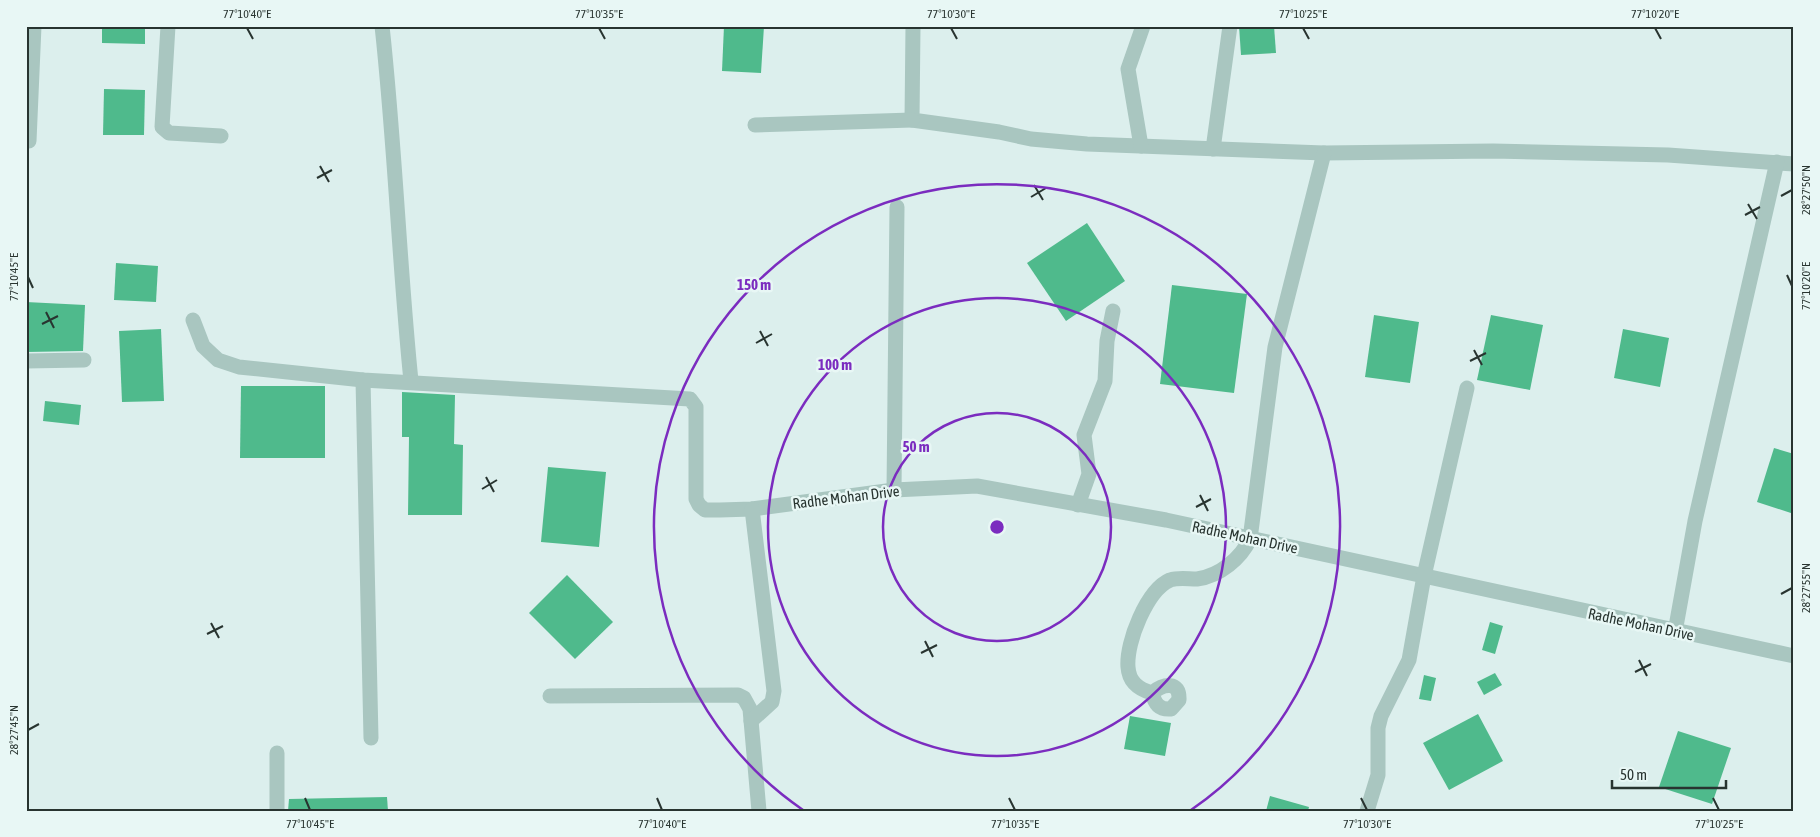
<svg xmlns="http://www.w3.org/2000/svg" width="1820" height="837" font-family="'Asap Condensed',sans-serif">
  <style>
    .building { fill: #4fba8c }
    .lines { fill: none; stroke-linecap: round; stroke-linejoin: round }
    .minor { stroke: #a9c6c0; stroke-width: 15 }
    .ticks { fill: none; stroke: #283430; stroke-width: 2 }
    .ring { fill: none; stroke: #7b2cbf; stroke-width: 2.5 }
    .labels { text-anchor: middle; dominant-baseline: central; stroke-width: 5; stroke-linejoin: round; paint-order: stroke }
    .street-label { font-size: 15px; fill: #283430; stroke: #e8f7f5 }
    .centre { fill: #7b2cbf; stroke: #e8f7f5; stroke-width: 2.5 }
    .ring-label { font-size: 15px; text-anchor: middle; font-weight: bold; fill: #7b2cbf; stroke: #e8f7f5; stroke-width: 5; stroke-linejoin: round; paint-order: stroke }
    .neatline { fill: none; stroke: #283430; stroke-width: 2 }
    .ticks-label { font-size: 12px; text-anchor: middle; fill: #283430 }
  </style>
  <rect width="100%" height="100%" fill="#dcefed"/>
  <g class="building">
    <polygon points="102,26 145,26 145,44 102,43"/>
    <polygon points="724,26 764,26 761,73 722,71"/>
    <polygon points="1239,26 1274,26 1276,53 1241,55"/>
    <polygon points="104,89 145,90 144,135 103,135"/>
    <polygon points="1087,223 1125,281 1066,321 1027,263"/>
    <polygon points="116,263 158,266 156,302 114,300"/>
    <polygon points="1172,285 1247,294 1234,393 1160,384"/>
    <polygon points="26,302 85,305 83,351 26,352"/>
    <polygon points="1374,315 1419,322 1410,383 1365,377"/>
    <polygon points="1491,315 1543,325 1530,390 1477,380"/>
    <polygon points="161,329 164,401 122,402 119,331"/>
    <polygon points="1623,329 1669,338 1660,387 1614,378"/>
    <polygon points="241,386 325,386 325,458 240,458"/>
    <polygon points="402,392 455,395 454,444 463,445 462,515 408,515 409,437 402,437"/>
    <polygon points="45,401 81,405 79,425 43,421"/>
    <polygon points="1774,448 1794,454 1794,514 1757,502"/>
    <polygon points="548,467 606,472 599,547 541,542"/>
    <polygon points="567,575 613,622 575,659 529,613"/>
    <polygon points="1490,622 1503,626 1495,654 1482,650"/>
    <polygon points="1495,673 1502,685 1484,695 1477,682"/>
    <polygon points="1424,675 1436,678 1431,701 1419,699"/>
    <polygon points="1478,714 1503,761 1449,790 1423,743"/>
    <polygon points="1130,716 1171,723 1165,756 1124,749"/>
    <polygon points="1678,731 1731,748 1712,804 1659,787"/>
    <polygon points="1270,796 1309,807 1308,811 1266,811"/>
    <polygon points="387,797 388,811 288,811 289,799"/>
  </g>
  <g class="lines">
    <g class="minor">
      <polyline points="168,26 162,127 169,133 221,136"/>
      <path d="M 382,26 C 395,144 399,263 411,381"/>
      <polyline points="913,26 912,120 999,132 1031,139 1087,144 1324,153 1493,151 1668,155 1794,164"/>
      <polyline points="755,125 912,120"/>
      <polyline points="29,141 34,26"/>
      <polyline points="1141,146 1128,69 1143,26"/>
      <polyline points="1213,149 1230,26"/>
      <polyline points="193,320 203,346 218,360 239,367 363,380 690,399 696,407 696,499 699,505 705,510 720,510 752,509 894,490 977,486 1166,520 1794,656"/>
      <polyline points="26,361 84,360"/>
      <polyline points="363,380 371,738"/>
      <polyline points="894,490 897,207"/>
      <polyline points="1078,505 1089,474 1084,435 1105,381 1107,341 1113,311"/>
      <polyline points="1675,632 1695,521 1777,162"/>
      <path d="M 1152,693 C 1163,684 1180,680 1179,700 L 1171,709 C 1159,710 1155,704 1152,693 C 1138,689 1129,682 1128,667 C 1126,642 1147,590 1170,580 C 1179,577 1188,579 1197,579 C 1220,576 1241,558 1250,539 L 1275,347 L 1324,153"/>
      <polyline points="550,696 738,695 744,698 750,709 759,811"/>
      <polyline points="751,721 772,702 774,691 752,509"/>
      <polyline points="277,811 277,753"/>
      <polyline points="1367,811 1378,775 1378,728 1381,716 1409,660 1424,576 1467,388"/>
    </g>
  </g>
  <path class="ticks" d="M 247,28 L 253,39M 599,28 L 605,39M 951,28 L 957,39M 1303,28 L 1309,39M 1655,28 L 1661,39M 320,166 L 329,182M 317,178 L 332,170M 1034,185 L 1043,200M 1781,196 L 1792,190M 1031,197 L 1046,188M 1748,204 L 1757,219M 1745,215 L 1760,207M 1787,275 L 1792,286M 28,277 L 33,288M 46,312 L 54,328M 42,324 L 58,316M 760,331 L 768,346M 756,343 L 772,334M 1474,350 L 1482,365M 1470,361 L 1486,353M 486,477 L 494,492M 482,489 L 497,480M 1200,495 L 1208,511M 1196,507 L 1211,499M 1781,594 L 1792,588M 211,623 L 219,638M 207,634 L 223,626M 925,641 L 933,657M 921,653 L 937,645M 1639,660 L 1647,676M 1635,672 L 1651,664M 28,730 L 39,724M 305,798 L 310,810M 657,798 L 662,810M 1009,798 L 1015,810M 1361,798 L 1367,810M 1713,798 L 1719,810"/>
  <g class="ring">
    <circle cx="997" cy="527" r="114"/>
    <circle cx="997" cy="527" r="229"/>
    <path d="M803 810A343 343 0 1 1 1191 810"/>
  </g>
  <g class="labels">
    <g class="street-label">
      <text transform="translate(846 497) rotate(-7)">Radhe Mohan Drive</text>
      <text transform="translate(1245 537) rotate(12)">Radhe Mohan Drive</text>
      <text transform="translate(1641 624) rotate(12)">Radhe Mohan Drive</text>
    </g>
  </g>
  <circle cx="997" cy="527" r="8" class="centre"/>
  <g class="ring-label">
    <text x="754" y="290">150 m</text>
    <text x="835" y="370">100 m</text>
    <text x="916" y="452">50 m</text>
  </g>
  <rect width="1820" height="837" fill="none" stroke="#e8f7f5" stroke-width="55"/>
  <path d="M1612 780v8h114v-8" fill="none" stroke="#283430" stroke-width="2.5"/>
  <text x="1620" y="780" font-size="15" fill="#283430" stroke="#e8f7f5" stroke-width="4" paint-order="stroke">50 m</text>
  <rect x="28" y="28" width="1764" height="782" class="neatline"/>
  <g class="ticks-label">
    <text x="247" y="18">77°10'40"E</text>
    <text x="599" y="18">77°10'35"E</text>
    <text x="951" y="18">77°10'30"E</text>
    <text x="1303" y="18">77°10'25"E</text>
    <text x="1655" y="18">77°10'20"E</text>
    <text transform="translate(1806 190) rotate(-90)" y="4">28°27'50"N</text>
    <text transform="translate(14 277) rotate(-90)" y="4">77°10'45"E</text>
    <text transform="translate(1806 286) rotate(-90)" y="4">77°10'20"E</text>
    <text transform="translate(1806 588) rotate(-90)" y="4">28°27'55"N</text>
    <text transform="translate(14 730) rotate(-90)" y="4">28°27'45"N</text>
    <text x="310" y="828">77°10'45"E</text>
    <text x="662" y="828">77°10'40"E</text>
    <text x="1015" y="828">77°10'35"E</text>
    <text x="1367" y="828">77°10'30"E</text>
    <text x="1719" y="828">77°10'25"E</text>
  </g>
</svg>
